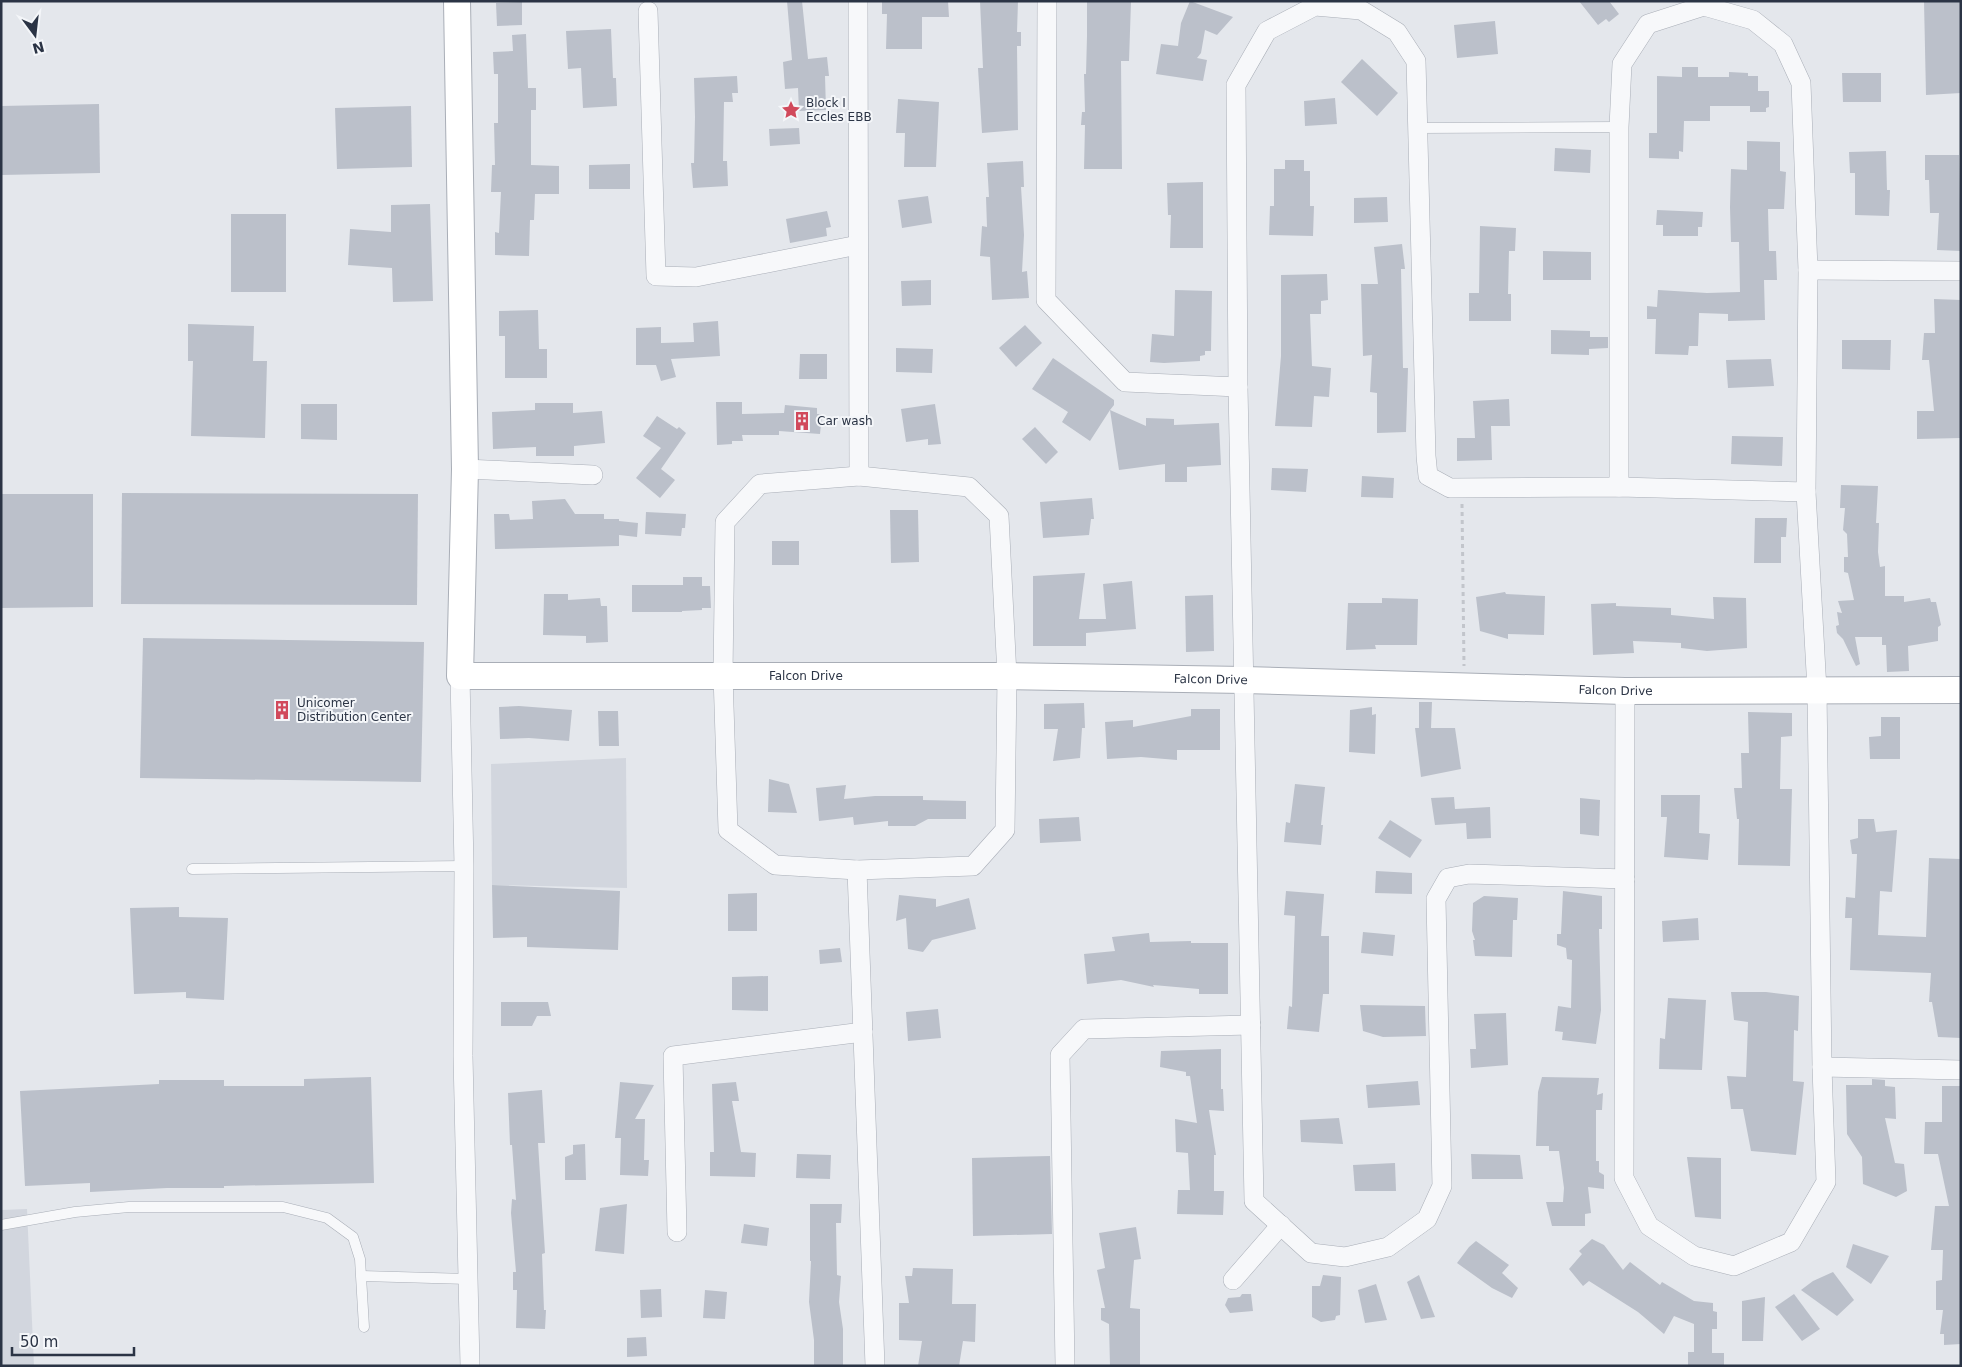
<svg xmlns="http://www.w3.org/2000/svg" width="1962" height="1367" font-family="'DejaVu Sans',sans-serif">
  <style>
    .built { fill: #d2d6de }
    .building { fill: #bbc0ca }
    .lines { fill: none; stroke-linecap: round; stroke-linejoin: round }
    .lane-casing { stroke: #a9aeb7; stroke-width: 11 }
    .street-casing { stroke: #a9aeb7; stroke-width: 20 }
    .secondary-casing { stroke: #a9aeb7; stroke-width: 28 }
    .path { stroke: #c2c5cb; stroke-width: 3; stroke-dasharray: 4 4; stroke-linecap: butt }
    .lane { stroke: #f7f8fa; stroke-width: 10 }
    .street { stroke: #f7f8fa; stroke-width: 19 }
    .secondary { stroke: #fff; stroke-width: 26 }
    .labels { text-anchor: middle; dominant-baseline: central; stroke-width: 4; stroke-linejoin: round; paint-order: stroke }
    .poi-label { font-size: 12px; fill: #2b3445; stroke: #f4f6f9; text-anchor: start }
    .street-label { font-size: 12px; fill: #2b3445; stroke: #f4f6f9 }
  </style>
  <rect width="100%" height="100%" fill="#e4e7ec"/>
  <g class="built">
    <polygon points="626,758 627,888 492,885 491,764"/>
    <polygon points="27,1209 34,1366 1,1366 1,1210"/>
  </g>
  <g class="building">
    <polygon points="787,1 802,1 808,59 827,57 829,76 825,76 826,110 799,111 798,88 785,89 783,62 792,60"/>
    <polygon points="882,1 948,1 949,17 922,17 922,49 886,49 887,14 882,14"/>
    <polygon points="980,1 1018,1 1017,32 1021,32 1021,46 1017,46 1018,130 982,133 978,68 983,68"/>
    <polygon points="1190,1 1233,17 1217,35 1205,30 1201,53 1197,58 1207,60 1203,81 1156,74 1161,44 1178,46 1181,23"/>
    <polygon points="1579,1 1609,1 1619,14 1609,22 1606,19 1598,25"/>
    <polygon points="1924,1 1961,1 1961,93 1926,95"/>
    <polygon points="522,2 522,25 497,26 496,3"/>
    <polygon points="1087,2 1131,2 1129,61 1121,61 1122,169 1084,169 1085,125 1081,125 1082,112 1085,112 1084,74 1086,74 1087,36"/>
    <polygon points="1495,21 1498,54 1457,58 1454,25"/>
    <polygon points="611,29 613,78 616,78 617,106 583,108 581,68 568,69 566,31"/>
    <polygon points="526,34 528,88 536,88 536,110 531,110 531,165 559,166 559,194 535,194 534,220 530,220 529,256 495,255 495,232 499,233 501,192 491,192 492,165 495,165 494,123 498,123 498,74 494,74 493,52 513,51 512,35"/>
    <polygon points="1362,59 1398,93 1377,116 1341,82"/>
    <polygon points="1682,67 1698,67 1698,77 1729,77 1729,72 1748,73 1748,76 1758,76 1758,91 1769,91 1769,107 1766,108 1766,112 1750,112 1750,106 1710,106 1710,121 1684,121 1683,152 1679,151 1679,159 1649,158 1649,133 1657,133 1657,76 1682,77"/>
    <polygon points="1842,73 1881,73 1881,102 1843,102"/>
    <polygon points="737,76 738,93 732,93 733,102 724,102 723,161 727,161 728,186 693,188 691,163 694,163 695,117 694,78"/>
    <polygon points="1335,98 1337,124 1305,126 1304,101"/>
    <polygon points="898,99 939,102 936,167 904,167 905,133 896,133"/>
    <polygon points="99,104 100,173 1,175 1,106"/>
    <polygon points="411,106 412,167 337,169 335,108"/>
    <polygon points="799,128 800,144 770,146 769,129"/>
    <polygon points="1747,141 1780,142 1780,171 1786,172 1784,209 1768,209 1769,251 1776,251 1777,280 1764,280 1765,320 1728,321 1728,314 1699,313 1698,346 1689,346 1688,355 1655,354 1656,319 1647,319 1647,306 1657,307 1658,290 1707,293 1740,292 1739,242 1731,242 1730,207 1731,169 1747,170"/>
    <polygon points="1555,148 1591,150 1590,173 1554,171"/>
    <polygon points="1886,151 1887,190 1890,190 1889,216 1855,215 1855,173 1850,173 1849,152"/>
    <polygon points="1925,155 1959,155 1961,251 1937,250 1939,213 1930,213 1929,180 1925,180"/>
    <polygon points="1285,160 1304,160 1304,171 1310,171 1310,206 1314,206 1313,236 1269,235 1270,206 1274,206 1274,169 1285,169"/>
    <polygon points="1023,161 1024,187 1021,187 1024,235 1022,272 1027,271 1029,298 992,300 990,257 980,256 982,226 987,227 986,197 989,197 987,163"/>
    <polygon points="630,164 630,189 589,189 589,165"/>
    <polygon points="1203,182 1203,248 1170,248 1171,215 1168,215 1167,183"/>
    <polygon points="928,196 932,223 902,228 898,200"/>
    <polygon points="1387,197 1388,222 1354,223 1354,198"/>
    <polygon points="430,204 433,301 393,302 392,268 348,265 350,229 391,232 391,205"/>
    <polygon points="1657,210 1703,212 1702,227 1698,227 1698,236 1663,236 1663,225 1656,225"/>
    <polygon points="827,211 831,227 826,228 827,236 790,243 786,219"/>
    <rect x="231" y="214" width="55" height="78"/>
    <polygon points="1480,226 1516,228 1515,251 1509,251 1508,294 1511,294 1511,321 1469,321 1469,293 1479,293"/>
    <polygon points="1402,244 1405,269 1401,269 1403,368 1408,368 1406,432 1377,433 1377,393 1370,392 1372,355 1363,356 1361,284 1378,284 1374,247"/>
    <polygon points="1543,251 1591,252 1591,280 1543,280"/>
    <polygon points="1327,274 1328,300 1321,301 1321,314 1310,314 1312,366 1331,368 1329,397 1314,396 1312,427 1275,426 1281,356 1281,275"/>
    <polygon points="931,280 931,305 902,306 901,281"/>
    <polygon points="1175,290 1212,291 1211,351 1205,351 1205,355 1200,356 1200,361 1164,363 1150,362 1152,334 1174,336"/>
    <polygon points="1934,299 1961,300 1961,438 1917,439 1917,411 1934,411 1929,360 1922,360 1924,333 1935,333"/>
    <polygon points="538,310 539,349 547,349 547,378 505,378 505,336 499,336 499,311"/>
    <polygon points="718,321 720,356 671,359 676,377 661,381 656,365 636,365 636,328 661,327 661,343 694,342 693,323"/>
    <polygon points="188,324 254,326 253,361 267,361 265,438 191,436 193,361 188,361"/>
    <polygon points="1025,325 1042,343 1016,367 999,348"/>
    <polygon points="1551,330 1590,331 1590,337 1608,337 1608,348 1589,349 1589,355 1551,354"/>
    <polygon points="1842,340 1891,340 1890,370 1842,369"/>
    <polygon points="896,348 933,349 932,373 896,372"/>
    <polygon points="800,354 827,354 827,379 799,379"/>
    <polygon points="1053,358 1114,400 1114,405 1110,410 1146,426 1146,418 1174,419 1174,425 1219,423 1221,465 1187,467 1187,482 1165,482 1165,464 1119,470 1110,410 1090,441 1062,422 1068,412 1032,389"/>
    <polygon points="1771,359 1774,386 1728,388 1726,360"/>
    <polygon points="1509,399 1510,426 1491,426 1492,460 1457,461 1457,438 1475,438 1473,401"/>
    <polygon points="716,402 742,402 742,414 784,413 785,405 817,408 817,414 822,414 820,434 779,431 779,435 742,435 743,441 732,441 732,444 717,445"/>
    <polygon points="535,403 573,403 573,413 602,411 605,443 574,446 574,456 536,456 536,447 493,449 492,412 535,410"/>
    <polygon points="301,404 337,404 337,440 301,439"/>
    <polygon points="935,404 941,444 928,445 928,439 906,442 901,409"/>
    <polygon points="657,416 677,429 679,427 686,433 661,469 675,480 660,498 636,478 661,448 643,436"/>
    <polygon points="1035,427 1058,452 1046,464 1022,439"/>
    <polygon points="1732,436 1783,437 1782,466 1731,464"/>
    <polygon points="1272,468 1308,469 1306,492 1271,490"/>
    <polygon points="1362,476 1394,478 1393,498 1361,497"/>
    <polygon points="1841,485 1878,486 1876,523 1879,523 1878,552 1880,567 1885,566 1885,596 1904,596 1904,602 1930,598 1931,602 1936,602 1941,625 1938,627 1938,641 1908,646 1909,671 1887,672 1886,645 1882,645 1882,637 1855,637 1860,664 1856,666 1843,639 1837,633 1836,626 1839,625 1837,612 1842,613 1838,601 1854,600 1848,573 1844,572 1844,557 1848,557 1847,534 1843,530 1845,508 1840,508"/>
    <polygon points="122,493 418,494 417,605 121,604"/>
    <polygon points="1,494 93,494 93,607 1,608"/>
    <polygon points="1092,498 1094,519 1091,519 1089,535 1043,538 1040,502"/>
    <polygon points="565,499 575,514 604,514 604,519 619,519 619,521 638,523 637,537 619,535 619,546 495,549 494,514 509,514 510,520 533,519 532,501"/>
    <polygon points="890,510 918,510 919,562 891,563"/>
    <polygon points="646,512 686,514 685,528 682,528 681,536 645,534"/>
    <polygon points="1755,518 1787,518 1786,537 1781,537 1781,563 1754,563"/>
    <rect x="772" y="541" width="27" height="24"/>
    <polygon points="1085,573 1079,619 1106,619 1103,584 1132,581 1136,629 1086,633 1086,646 1033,646 1033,576"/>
    <polygon points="683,577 702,577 702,586 710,586 711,608 702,608 702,610 682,611 682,612 632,612 632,585 683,585"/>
    <polygon points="1505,592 1506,594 1545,596 1544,635 1508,634 1508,639 1480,631 1476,597"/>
    <polygon points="544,594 568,594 568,600 600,598 601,606 607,606 608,642 586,643 586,636 543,635"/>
    <polygon points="1213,595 1214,651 1186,652 1185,596"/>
    <polygon points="1713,597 1746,598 1747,648 1707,651 1681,648 1681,643 1633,641 1634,653 1593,655 1591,604 1616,603 1616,606 1671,608 1671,615 1714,619"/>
    <polygon points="1382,598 1418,599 1417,645 1375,645 1376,649 1346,650 1348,603 1382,603"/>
    <polygon points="143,638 424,642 421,782 140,778"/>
    <polygon points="1419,702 1432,702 1431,728 1455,728 1461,769 1421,777 1415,728 1419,728"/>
    <polygon points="1084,703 1085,728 1082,728 1080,758 1053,761 1058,729 1044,729 1044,704"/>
    <polygon points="519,706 572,710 569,741 529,738 500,739 499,707"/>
    <polygon points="1372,707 1372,715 1376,714 1375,754 1349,752 1350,710"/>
    <polygon points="1191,709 1220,709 1220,750 1177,750 1177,760 1141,757 1107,759 1105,722 1133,720 1133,727 1191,716"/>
    <polygon points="598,711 618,711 619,746 599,746"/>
    <polygon points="1748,712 1792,713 1792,736 1781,737 1780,789 1792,789 1790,866 1738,865 1739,819 1737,819 1734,788 1742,788 1741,753 1749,753"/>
    <polygon points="1881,717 1900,717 1900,759 1870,759 1869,737 1881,736"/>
    <polygon points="769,779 789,784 797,813 768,812"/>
    <polygon points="1295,784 1325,787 1321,825 1323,825 1321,845 1284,842 1286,822 1290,823"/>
    <polygon points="846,785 844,799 875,796 923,796 923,800 966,801 966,819 928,819 915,826 888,826 888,821 854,825 853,817 819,821 816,788"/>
    <polygon points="1661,795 1700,795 1699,833 1710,834 1708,860 1664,857 1667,817 1661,817"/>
    <polygon points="1454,797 1455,809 1490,807 1491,838 1467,839 1466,823 1435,825 1431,798"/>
    <polygon points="1580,798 1600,800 1599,836 1580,834"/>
    <polygon points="1079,817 1081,841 1040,843 1039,819"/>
    <polygon points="1858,819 1874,819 1876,832 1897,830 1892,892 1880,891 1878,935 1926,937 1929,858 1961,859 1961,1038 1938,1037 1932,1002 1929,1002 1931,973 1850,970 1852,918 1845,918 1846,897 1855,898 1857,854 1852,854 1850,840 1858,838"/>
    <polygon points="1390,820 1422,840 1410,858 1378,838"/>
    <polygon points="1376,871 1412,873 1412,894 1375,893"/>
    <polygon points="492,885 620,891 618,950 527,947 527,937 493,938"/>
    <polygon points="1286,891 1324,894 1321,936 1329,936 1329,994 1323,994 1319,1032 1287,1029 1289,1006 1292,1007 1295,916 1284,915"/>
    <polygon points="1563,891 1602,896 1602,929 1599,929 1601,1010 1596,1044 1562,1040 1563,1032 1555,1031 1558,1006 1571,1008 1572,960 1567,959 1566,948 1557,945 1557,934 1561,934"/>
    <polygon points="757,893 757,931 728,931 728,894"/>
    <polygon points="899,895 936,899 936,907 969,898 976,929 932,940 923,952 908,949 906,918 896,921"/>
    <polygon points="1484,896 1518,898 1517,920 1513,920 1512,957 1475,956 1473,940 1475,940 1472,931 1473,903"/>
    <polygon points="179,907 179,917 228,918 224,1000 186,998 186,992 134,994 130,908"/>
    <polygon points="1698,918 1699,940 1663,942 1662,921"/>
    <polygon points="1363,932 1395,935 1393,956 1361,953"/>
    <polygon points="1149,933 1150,942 1191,941 1191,943 1228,943 1228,994 1199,994 1199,989 1153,985 1154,987 1121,980 1087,984 1084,954 1115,951 1112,937"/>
    <polygon points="840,948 842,962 820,964 819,950"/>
    <polygon points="768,976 768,1011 732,1010 732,977"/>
    <polygon points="1731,992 1766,992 1799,996 1798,1031 1794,1030 1793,1081 1804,1082 1796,1155 1751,1151 1743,1109 1731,1109 1727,1076 1746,1077 1748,1022 1734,1020"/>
    <polygon points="1668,998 1706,1000 1702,1070 1659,1069 1660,1038 1665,1039"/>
    <polygon points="501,1002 548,1002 551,1016 537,1016 532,1026 501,1026"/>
    <polygon points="1360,1005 1425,1006 1426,1036 1383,1037 1363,1031"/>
    <polygon points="938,1009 941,1038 908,1041 906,1012"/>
    <polygon points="1506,1013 1508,1065 1471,1068 1470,1049 1476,1049 1474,1014"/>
    <polygon points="1221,1049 1221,1089 1223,1089 1224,1111 1209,1110 1216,1155 1214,1155 1214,1191 1224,1191 1223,1215 1177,1214 1178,1190 1190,1190 1188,1153 1176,1152 1175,1119 1197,1123 1190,1076 1186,1076 1186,1072 1160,1067 1161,1051"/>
    <polygon points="371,1077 374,1183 224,1186 224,1188 167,1188 90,1192 90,1183 25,1186 20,1091 159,1084 159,1080 224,1080 224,1086 304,1086 304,1079"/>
    <polygon points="1542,1077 1599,1078 1597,1095 1603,1093 1602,1110 1596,1110 1596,1161 1599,1161 1599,1172 1604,1175 1604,1189 1588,1187 1591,1213 1585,1214 1585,1226 1552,1226 1546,1202 1563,1202 1564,1188 1559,1151 1549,1151 1549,1146 1536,1146 1538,1092"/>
    <polygon points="1872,1079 1885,1080 1885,1086 1895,1087 1896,1119 1885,1118 1895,1163 1904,1164 1907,1191 1896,1197 1863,1184 1862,1157 1847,1134 1846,1085 1872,1085"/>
    <polygon points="1418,1081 1420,1105 1368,1108 1366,1085"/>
    <polygon points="620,1082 654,1085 635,1119 645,1119 644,1160 649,1160 648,1176 620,1175 621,1138 615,1138"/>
    <polygon points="736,1082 739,1101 732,1101 741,1152 756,1153 755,1177 710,1176 710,1152 714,1152 712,1084"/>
    <polygon points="1942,1086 1961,1086 1961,1344 1944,1345 1944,1334 1940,1334 1943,1310 1936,1310 1936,1281 1942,1280 1943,1250 1931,1250 1935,1206 1949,1206 1938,1154 1924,1154 1925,1122 1942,1122"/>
    <polygon points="542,1090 545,1143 538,1143 545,1253 542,1254 544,1310 546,1310 545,1329 516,1328 517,1290 513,1290 513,1272 516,1272 511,1213 512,1199 516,1200 512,1145 510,1145 508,1093"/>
    <polygon points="1339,1118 1343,1144 1301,1142 1300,1120"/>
    <polygon points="585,1144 586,1180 565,1180 565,1157 573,1154 573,1145"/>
    <polygon points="797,1154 831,1155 830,1179 796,1178"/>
    <polygon points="1471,1154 1520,1155 1523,1179 1472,1179"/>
    <polygon points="1050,1156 1052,1234 973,1236 972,1158"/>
    <polygon points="1687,1157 1721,1158 1721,1219 1695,1217"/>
    <polygon points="1395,1163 1396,1191 1355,1191 1353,1165"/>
    <polygon points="627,1204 624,1254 595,1251 600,1208"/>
    <polygon points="810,1204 842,1204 841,1223 836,1223 837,1275 841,1276 839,1302 843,1329 843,1366 814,1366 814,1340 809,1302 811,1261 810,1261"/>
    <polygon points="744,1224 769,1228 767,1246 741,1243"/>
    <polygon points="1136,1227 1141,1259 1134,1260 1130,1308 1140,1309 1140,1366 1110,1366 1109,1324 1101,1320 1101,1308 1105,1308 1097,1270 1105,1268 1099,1233"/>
    <polygon points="1592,1239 1604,1245 1623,1270 1630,1262 1660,1285 1662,1282 1694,1301 1713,1303 1713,1311 1717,1312 1717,1329 1712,1329 1712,1353 1724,1353 1724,1366 1688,1366 1688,1352 1694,1352 1694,1324 1674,1316 1664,1334 1638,1312 1589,1281 1583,1286 1569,1269 1582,1254 1579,1251"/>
    <polygon points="1476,1241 1509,1265 1502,1273 1518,1288 1512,1298 1492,1288 1457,1263 1469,1247"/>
    <polygon points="1853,1244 1889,1256 1871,1284 1846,1267"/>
    <polygon points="913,1268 953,1269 952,1304 976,1304 975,1342 963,1341 959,1366 918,1366 922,1341 899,1340 899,1303 909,1303 905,1276 912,1276"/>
    <polygon points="1833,1272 1854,1300 1837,1316 1801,1290 1813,1281"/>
    <polygon points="1323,1275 1341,1277 1340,1315 1336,1316 1335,1320 1321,1322 1312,1317 1312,1286 1320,1286"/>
    <polygon points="1419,1275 1435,1317 1421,1319 1407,1282"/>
    <polygon points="1376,1284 1387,1320 1365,1323 1358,1290"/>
    <polygon points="661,1289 662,1317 641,1318 640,1290"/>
    <polygon points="705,1290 727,1292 725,1319 703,1318"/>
    <polygon points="1242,1294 1251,1294 1253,1311 1230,1313 1225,1305 1228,1298 1240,1297"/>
    <polygon points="1794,1294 1820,1329 1802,1341 1775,1307"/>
    <polygon points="1765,1297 1763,1341 1742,1341 1742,1301"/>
    <polygon points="646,1337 647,1356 627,1357 627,1338"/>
  </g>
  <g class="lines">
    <g class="lane-casing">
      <g id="lane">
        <polyline points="1418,128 1619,127"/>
        <polyline points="192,869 464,866"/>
        <polyline points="1,1225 75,1212 129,1207 283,1207 327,1218 353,1237 360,1259 364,1327"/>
        <polyline points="362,1276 468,1279"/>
      </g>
    </g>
    <g class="street-casing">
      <g id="street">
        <polyline points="858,1 859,476"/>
        <polyline points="1047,1 1046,300 1125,382 1238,387"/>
        <polyline points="648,11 656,276 696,277 858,245"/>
        <polyline points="1808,270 1961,271"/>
        <polyline points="465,469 593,475"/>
        <polygon points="859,476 969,487 999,516 1007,676 1005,830 973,866 857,870 775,865 728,830 723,675 725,522 760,484"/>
        <polyline points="1619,487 1619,127 1622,64 1648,24 1704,6 1753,20 1783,44 1801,83 1808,270 1806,492 1817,690 1822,1067 1826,1182 1791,1242 1734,1266 1694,1256 1649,1226 1624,1178 1625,691"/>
        <polyline points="460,676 464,866 463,1056 470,1366"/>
        <polyline points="857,870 875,1366"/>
        <polyline points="1625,879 1469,874 1448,878 1436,899 1442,1186 1427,1219 1388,1247 1345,1257 1311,1253 1254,1201 1238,387 1236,85 1267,31 1315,6 1361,10 1397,32 1416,61 1426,456 1428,476 1450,488 1619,487 1806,492"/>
        <polyline points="1822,1067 1961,1070"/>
        <polyline points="677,1232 673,1056 863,1032"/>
        <polyline points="1233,1280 1281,1225"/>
        <polyline points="1065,1366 1060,1055 1084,1029 1251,1025"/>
      </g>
    </g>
    <g class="secondary-casing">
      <g id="secondary">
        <path id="s1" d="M 457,1 L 465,469 L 460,676 L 1007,676 L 1244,680 L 1625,691 L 1961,690"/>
      </g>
    </g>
    <polyline class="path" points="1462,504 1464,666"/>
    <use href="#lane" class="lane"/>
    <use href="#street" class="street"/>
    <use href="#secondary" class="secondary"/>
  </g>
  <defs>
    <g id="sight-bare" transform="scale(1.5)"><path d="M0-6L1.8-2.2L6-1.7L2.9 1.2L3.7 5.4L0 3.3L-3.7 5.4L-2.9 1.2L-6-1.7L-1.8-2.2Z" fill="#d1495b" stroke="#f4f6f9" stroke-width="2.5" paint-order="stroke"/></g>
    <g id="building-bare" transform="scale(1.5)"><path d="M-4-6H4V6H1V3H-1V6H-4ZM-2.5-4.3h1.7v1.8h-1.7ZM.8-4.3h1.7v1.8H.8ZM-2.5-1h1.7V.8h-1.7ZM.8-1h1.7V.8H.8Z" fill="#d1495b" stroke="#f4f6f9" stroke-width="2.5" paint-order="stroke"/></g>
  </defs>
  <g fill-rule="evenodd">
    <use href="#sight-bare" x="791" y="110"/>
    <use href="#building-bare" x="802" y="421"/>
    <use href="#building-bare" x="282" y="710"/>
  </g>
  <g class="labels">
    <g class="poi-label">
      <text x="806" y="103">Block I<tspan x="806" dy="14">Eccles EBB</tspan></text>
      <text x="817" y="421">Car wash</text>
      <text x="297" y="703">Unicomer<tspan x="297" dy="14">Distribution Center</tspan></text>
    </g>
    <g class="street-label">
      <text stroke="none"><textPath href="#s1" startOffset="1021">Falcon Drive</textPath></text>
      <text stroke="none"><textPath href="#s1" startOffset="1426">Falcon Drive</textPath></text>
      <text stroke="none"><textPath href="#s1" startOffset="1831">Falcon Drive</textPath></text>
    </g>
  </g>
  <rect width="1962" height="1367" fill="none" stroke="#2b3445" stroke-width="5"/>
  <g transform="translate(35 35) rotate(165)" stroke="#f4f6f9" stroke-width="4" paint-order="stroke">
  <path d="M0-4L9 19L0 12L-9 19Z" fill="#2b3445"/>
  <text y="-8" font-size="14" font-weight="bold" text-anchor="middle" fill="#2b3445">N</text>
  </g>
  <path d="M12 1347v8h122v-8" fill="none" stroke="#2b3445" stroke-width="2.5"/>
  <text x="20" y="1347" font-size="15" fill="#2b3445" stroke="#f4f6f9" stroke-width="4" paint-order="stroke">50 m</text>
</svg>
